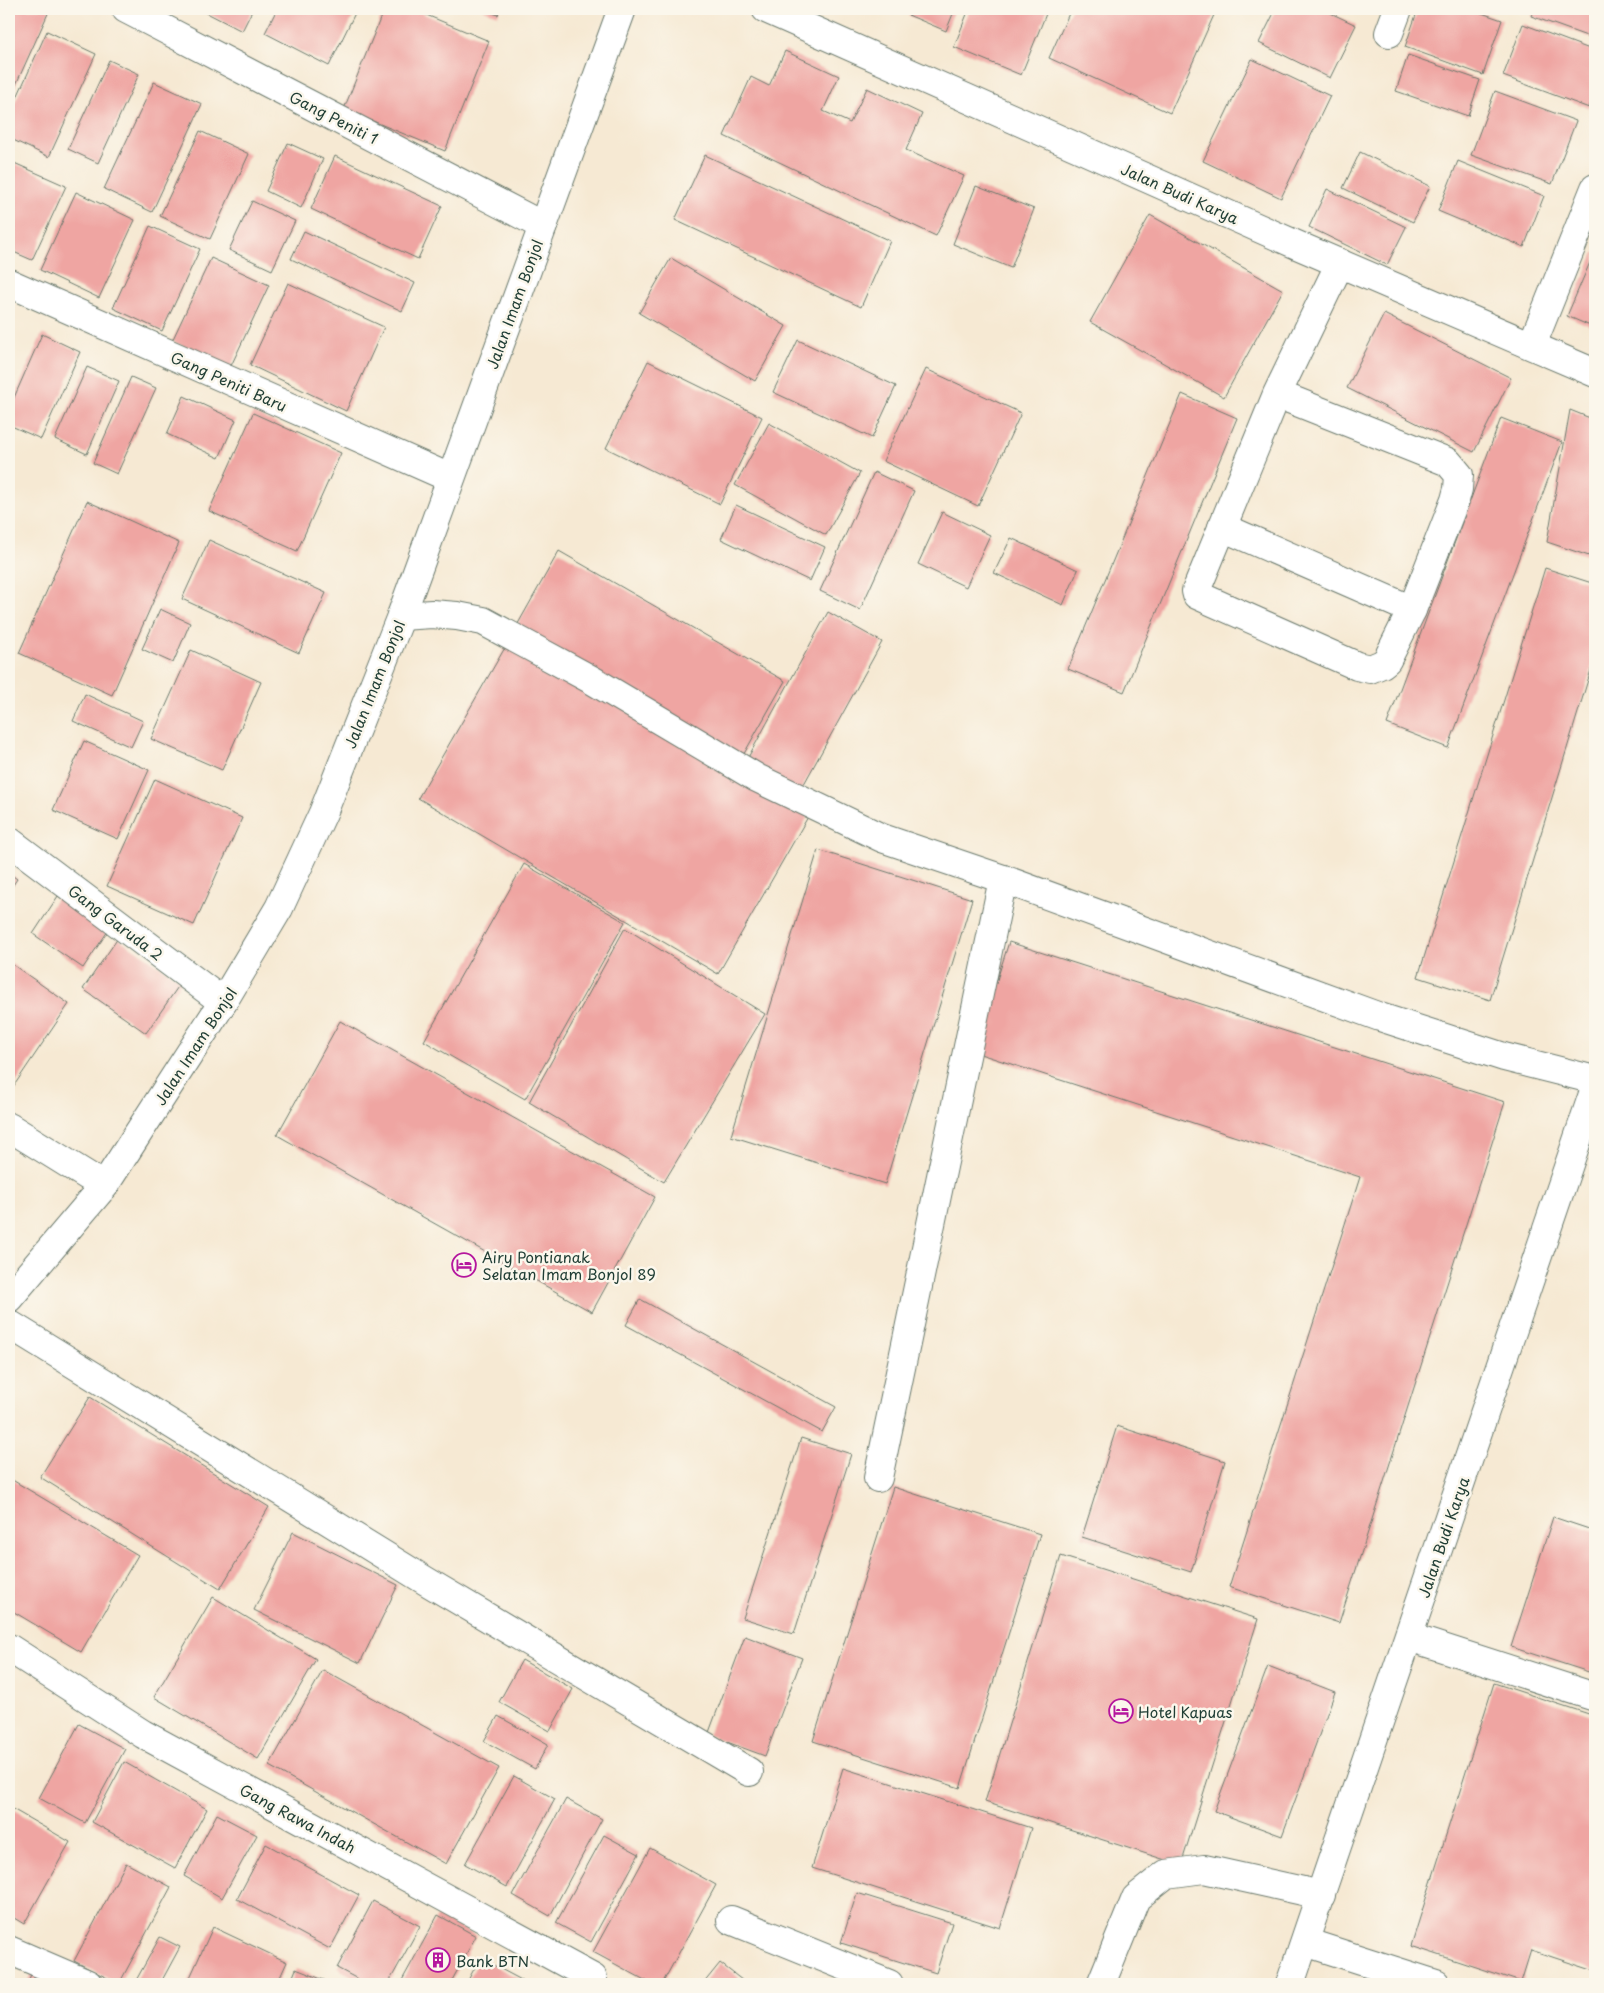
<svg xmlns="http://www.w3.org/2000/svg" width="1604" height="1993" font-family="'Playpen Sans',sans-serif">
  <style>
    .building { fill: #efa5a2 }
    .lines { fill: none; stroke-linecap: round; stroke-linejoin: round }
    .minor-casing { stroke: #6a796c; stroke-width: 30 }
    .major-casing { stroke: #6a796c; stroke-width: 30 }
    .minor { stroke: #fff; stroke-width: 28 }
    .major { stroke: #fff; stroke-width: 28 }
    .labels { text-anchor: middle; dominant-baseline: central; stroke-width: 5; stroke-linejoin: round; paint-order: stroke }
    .street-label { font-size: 15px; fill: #1f3d34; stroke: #fbf7ec }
    .poi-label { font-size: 15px; fill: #1f3d34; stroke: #fbf7ec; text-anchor: start }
  </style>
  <rect width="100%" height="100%" fill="#fbf7ec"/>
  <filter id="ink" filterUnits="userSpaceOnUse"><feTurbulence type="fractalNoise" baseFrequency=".02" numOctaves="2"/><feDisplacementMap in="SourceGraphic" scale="10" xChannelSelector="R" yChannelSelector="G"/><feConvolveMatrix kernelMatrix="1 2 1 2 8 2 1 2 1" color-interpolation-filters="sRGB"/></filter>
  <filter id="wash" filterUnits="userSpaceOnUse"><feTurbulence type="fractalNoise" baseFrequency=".0096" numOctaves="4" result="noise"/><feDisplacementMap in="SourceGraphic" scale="20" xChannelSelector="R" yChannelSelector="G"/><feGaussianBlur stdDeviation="1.12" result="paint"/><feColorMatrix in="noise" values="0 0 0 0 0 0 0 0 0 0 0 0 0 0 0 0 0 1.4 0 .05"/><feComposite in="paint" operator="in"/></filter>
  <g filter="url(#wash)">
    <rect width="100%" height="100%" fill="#f6e9d3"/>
    <g id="blocks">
      <g class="building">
        <polygon points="9,9 50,9 9,100"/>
        <polygon points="207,9 253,9 242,31 205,12"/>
        <polygon points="277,9 357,9 329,66 265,33"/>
        <polygon points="384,9 412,9 489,41 445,151 344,109"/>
        <polygon points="482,9 500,9 498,15"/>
        <polygon points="910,9 955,9 946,31 908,15"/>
        <polygon points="969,9 1048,9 1021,75 954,47"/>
        <polygon points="1071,9 1200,9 1214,15 1170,113 1049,58"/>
        <polygon points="1276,9 1322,9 1356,25 1330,78 1259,43"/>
        <polygon points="1418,9 1470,9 1502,20 1483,75 1405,47"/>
        <polygon points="1534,9 1595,9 1595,39 1531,16"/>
        <polygon points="1523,24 1595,51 1595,90 1589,108 1503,76"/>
        <polygon points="47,31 96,54 49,157 9,138 9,115"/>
        <polygon points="785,51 839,76 823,111 850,123 867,88 922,114 906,150 964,176 936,236 724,136 751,77 769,86"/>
        <polygon points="1408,55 1480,80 1468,116 1396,91"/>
        <polygon points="1252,59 1330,96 1281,198 1203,161"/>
        <polygon points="109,60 139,74 98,163 68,149"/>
        <polygon points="154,82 202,104 152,212 104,189"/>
        <polygon points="1495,91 1576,121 1552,184 1471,155"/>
        <polygon points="200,131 249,154 210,239 160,216"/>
        <polygon points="288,143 323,159 301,208 266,191"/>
        <polygon points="1360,152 1430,186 1413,222 1343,188"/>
        <polygon points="705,155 890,241 861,307 675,220"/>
        <polygon points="335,156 442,206 418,259 311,209"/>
        <polygon points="1458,161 1544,196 1524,247 1438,211"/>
        <polygon points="12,162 66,186 32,260 9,250 9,170"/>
        <polygon points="976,186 1034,209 1011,268 953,244"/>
        <polygon points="1327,189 1406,227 1387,265 1309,227"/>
        <polygon points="76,192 135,220 99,298 40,270"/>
        <polygon points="252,201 295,221 272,270 229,250"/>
        <polygon points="1150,215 1283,290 1224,397 1090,322"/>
        <polygon points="150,226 200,249 162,331 113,308"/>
        <polygon points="304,231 415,283 402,311 291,259"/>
        <polygon points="1594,253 1595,253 1595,328 1567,316"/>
        <polygon points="211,258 269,285 230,368 172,341"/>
        <polygon points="671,258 786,326 755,381 639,313"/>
        <polygon points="288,283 384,327 346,411 250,365"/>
        <polygon points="1384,314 1511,378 1474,452 1347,388"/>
        <polygon points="42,334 80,352 41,439 9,425 9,409"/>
        <polygon points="798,340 896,386 872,438 773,392"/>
        <polygon points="648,361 762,417 720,504 606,448"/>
        <polygon points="87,367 119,381 87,454 55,439"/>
        <polygon points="926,369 1021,413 978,506 883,461"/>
        <polygon points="131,377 156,388 117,474 93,463"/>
        <polygon points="1182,394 1237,418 1124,692 1068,669"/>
        <polygon points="184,396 236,420 219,458 167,434"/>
        <polygon points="1570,410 1595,420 1595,558 1547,542"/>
        <polygon points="253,413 341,453 297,551 209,511"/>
        <polygon points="1501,418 1562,442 1448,748 1387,724"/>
        <polygon points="769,423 860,473 826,535 735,485"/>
        <polygon points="874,472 914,491 860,610 820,591"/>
        <polygon points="87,501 179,543 112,695 19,653"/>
        <polygon points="736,505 825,547 810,581 721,539"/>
        <polygon points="942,512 990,535 966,587 918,564"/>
        <polygon points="1011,538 1078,570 1063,605 994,573"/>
        <polygon points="209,540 326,593 299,653 182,599"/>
        <polygon points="559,551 785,681 741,759 515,629"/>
        <polygon points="1545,568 1595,584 1595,657 1490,1000 1418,977"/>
        <polygon points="160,609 190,623 173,663 142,649"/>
        <polygon points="828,612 882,642 799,793 745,763"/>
        <polygon points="510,639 809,815 718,974 418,798"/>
        <polygon points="191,650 261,682 222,770 151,739"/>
        <polygon points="85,694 143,721 131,747 73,721"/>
        <polygon points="84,741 149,770 118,839 53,810"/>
        <polygon points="155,779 242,818 194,925 107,886"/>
        <polygon points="818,850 972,899 885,1184 731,1136"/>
        <polygon points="524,864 625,922 525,1099 424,1041"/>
        <polygon points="9,873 17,879 9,891"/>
        <polygon points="58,896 108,931 83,968 33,934"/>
        <polygon points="625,928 765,1014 664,1182 529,1102"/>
        <polygon points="118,938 182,981 146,1033 83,989"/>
        <polygon points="1009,942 1505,1102 1339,1623 1229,1587 1360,1177 974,1052"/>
        <polygon points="9,962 69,1004 9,1093"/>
        <polygon points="340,1021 655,1197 592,1312 277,1135"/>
        <polygon points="640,1299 836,1407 822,1432 626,1325"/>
        <polygon points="90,1397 269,1507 220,1589 40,1477"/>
        <polygon points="1117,1426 1225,1461 1191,1572 1082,1537"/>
        <polygon points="801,1438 851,1454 794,1634 743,1618"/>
        <polygon points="9,1478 138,1555 81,1652 9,1609"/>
        <polygon points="893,1487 1040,1534 960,1788 813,1741"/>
        <polygon points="1553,1517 1595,1531 1595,1674 1511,1647"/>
        <polygon points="293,1532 398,1585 360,1663 254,1610"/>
        <polygon points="1061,1556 1258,1619 1181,1865 985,1802"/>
        <polygon points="213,1597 316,1659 258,1759 154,1697"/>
        <polygon points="745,1636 802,1658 765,1756 708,1735"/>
        <polygon points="522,1660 573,1689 550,1731 499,1702"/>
        <polygon points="1268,1666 1335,1692 1282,1836 1214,1811"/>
        <polygon points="323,1670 499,1768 446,1864 269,1766"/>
        <polygon points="1494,1683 1595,1716 1595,1971 1531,1950 1521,1982 1411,1946"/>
        <polygon points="498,1716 548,1744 535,1769 484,1741"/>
        <polygon points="79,1724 125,1749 85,1823 39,1798"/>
        <polygon points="124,1762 207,1809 175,1868 92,1822"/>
        <polygon points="843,1768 1031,1828 1000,1928 812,1868"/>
        <polygon points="514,1776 555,1799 507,1887 465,1864"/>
        <polygon points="566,1799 602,1819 550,1916 513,1895"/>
        <polygon points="9,1807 70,1842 24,1924 9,1915"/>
        <polygon points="217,1814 257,1835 222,1898 184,1876"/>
        <polygon points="604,1835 639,1854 591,1942 556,1923"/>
        <polygon points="266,1844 359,1895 330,1949 237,1899"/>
        <polygon points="650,1848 716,1885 662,1984 652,1984 593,1952"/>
        <polygon points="126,1863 171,1887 119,1984 74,1961"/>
        <polygon points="857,1893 952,1923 936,1973 841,1943"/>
        <polygon points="373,1901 420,1926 388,1984 367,1984 337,1968"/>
        <polygon points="438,1915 476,1936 450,1984 400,1984"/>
        <polygon points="213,1927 287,1962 277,1984 187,1984"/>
        <polygon points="160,1937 180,1947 160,1984 134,1984"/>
        <polygon points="480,1958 529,1984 466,1984"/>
        <polygon points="720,1963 747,1984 703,1984"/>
        <polygon points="34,1967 70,1984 27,1984"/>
        <polygon points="296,1969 334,1984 290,1984"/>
      </g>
    </g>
  </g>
  <g filter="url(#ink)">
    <use href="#blocks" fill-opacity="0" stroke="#6a796c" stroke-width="1"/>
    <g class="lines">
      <g class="minor-casing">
        <g id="minor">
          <polyline points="126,9 543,226"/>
          <polyline points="766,9 1297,245 1595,373"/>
          <polyline points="1389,33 1398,9"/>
          <polyline points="9,283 450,478"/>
          <polyline points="1532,345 1595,188"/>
          <polyline points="1277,394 1448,462 1459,475 1458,489 1455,500 1412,610 1387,660 1382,664 1370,669 1357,666 1197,595 1196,591 1277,394 1340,263"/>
          <polyline points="1222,527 1412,610"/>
          <polyline points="401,616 432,614 457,616 483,621 592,680 757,778 882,838 1003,879 1380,1017 1504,1057 1595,1080"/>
          <polyline points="9,841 223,1002"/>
          <polyline points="9,1127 104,1186"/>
          <polyline points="9,1324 426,1581 749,1772"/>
          <polyline points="878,1478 1003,879"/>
          <polyline points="1409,1637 1595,1697"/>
          <polyline points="9,1648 143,1734 593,1978"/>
          <polyline points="731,1920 889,1984"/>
          <polyline points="1305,1942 1436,1984"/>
          <polyline points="9,1950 88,1984"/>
          <polyline points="1101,1984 1136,1898 1166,1874 1204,1869 1321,1895"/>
          <polyline points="1290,1984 1595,1088"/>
        </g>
      </g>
      <g class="major-casing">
        <polyline id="major" points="9,1298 104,1186 223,1002 279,908 323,813 401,616 622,9"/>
      </g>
      <use href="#minor" class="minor"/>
      <use href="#major" class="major"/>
    </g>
  </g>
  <defs>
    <g id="hotel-ring" transform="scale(1.25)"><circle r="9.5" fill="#fbf7ec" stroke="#b5179e" stroke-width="1.5"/><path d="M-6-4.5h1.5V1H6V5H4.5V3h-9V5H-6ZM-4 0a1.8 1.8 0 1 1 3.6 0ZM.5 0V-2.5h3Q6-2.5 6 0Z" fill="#b5179e"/></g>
    <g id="building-ring" transform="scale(1.25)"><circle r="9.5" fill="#fbf7ec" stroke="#b5179e" stroke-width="1.5"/><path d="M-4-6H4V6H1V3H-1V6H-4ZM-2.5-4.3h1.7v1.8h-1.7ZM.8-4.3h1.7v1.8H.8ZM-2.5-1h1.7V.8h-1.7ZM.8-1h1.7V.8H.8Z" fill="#b5179e"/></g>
  </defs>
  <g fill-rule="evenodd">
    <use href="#hotel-ring" x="464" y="1265"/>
    <use href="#hotel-ring" x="1121" y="1711"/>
    <use href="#building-ring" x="438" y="1960"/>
  </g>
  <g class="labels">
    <g class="street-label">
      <text transform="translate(334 117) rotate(27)">Gang Peniti 1</text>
      <text transform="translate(1180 193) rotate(24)">Jalan Budi Karya</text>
      <text transform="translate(514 304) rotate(-70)">Jalan Imam Bonjol</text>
      <text transform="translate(229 381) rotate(24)">Gang Peniti Baru</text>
      <text transform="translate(374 684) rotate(-68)">Jalan Imam Bonjol</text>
      <text transform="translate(116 922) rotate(37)">Gang Garuda 2</text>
      <text transform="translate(195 1046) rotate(-57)">Jalan Imam Bonjol</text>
      <text transform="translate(1443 1537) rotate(-71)">Jalan Budi Karya</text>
      <text transform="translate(298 1818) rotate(28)">Gang Rawa Indah</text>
    </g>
    <g class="poi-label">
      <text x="482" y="1256">Airy Pontianak<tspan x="482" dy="17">Selatan Imam Bonjol 89</tspan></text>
      <text x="1138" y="1711">Hotel Kapuas</text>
      <text x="456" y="1960">Bank BTN</text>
    </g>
  </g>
  <rect width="1604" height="1993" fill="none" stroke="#fbf7ec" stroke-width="30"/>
</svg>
